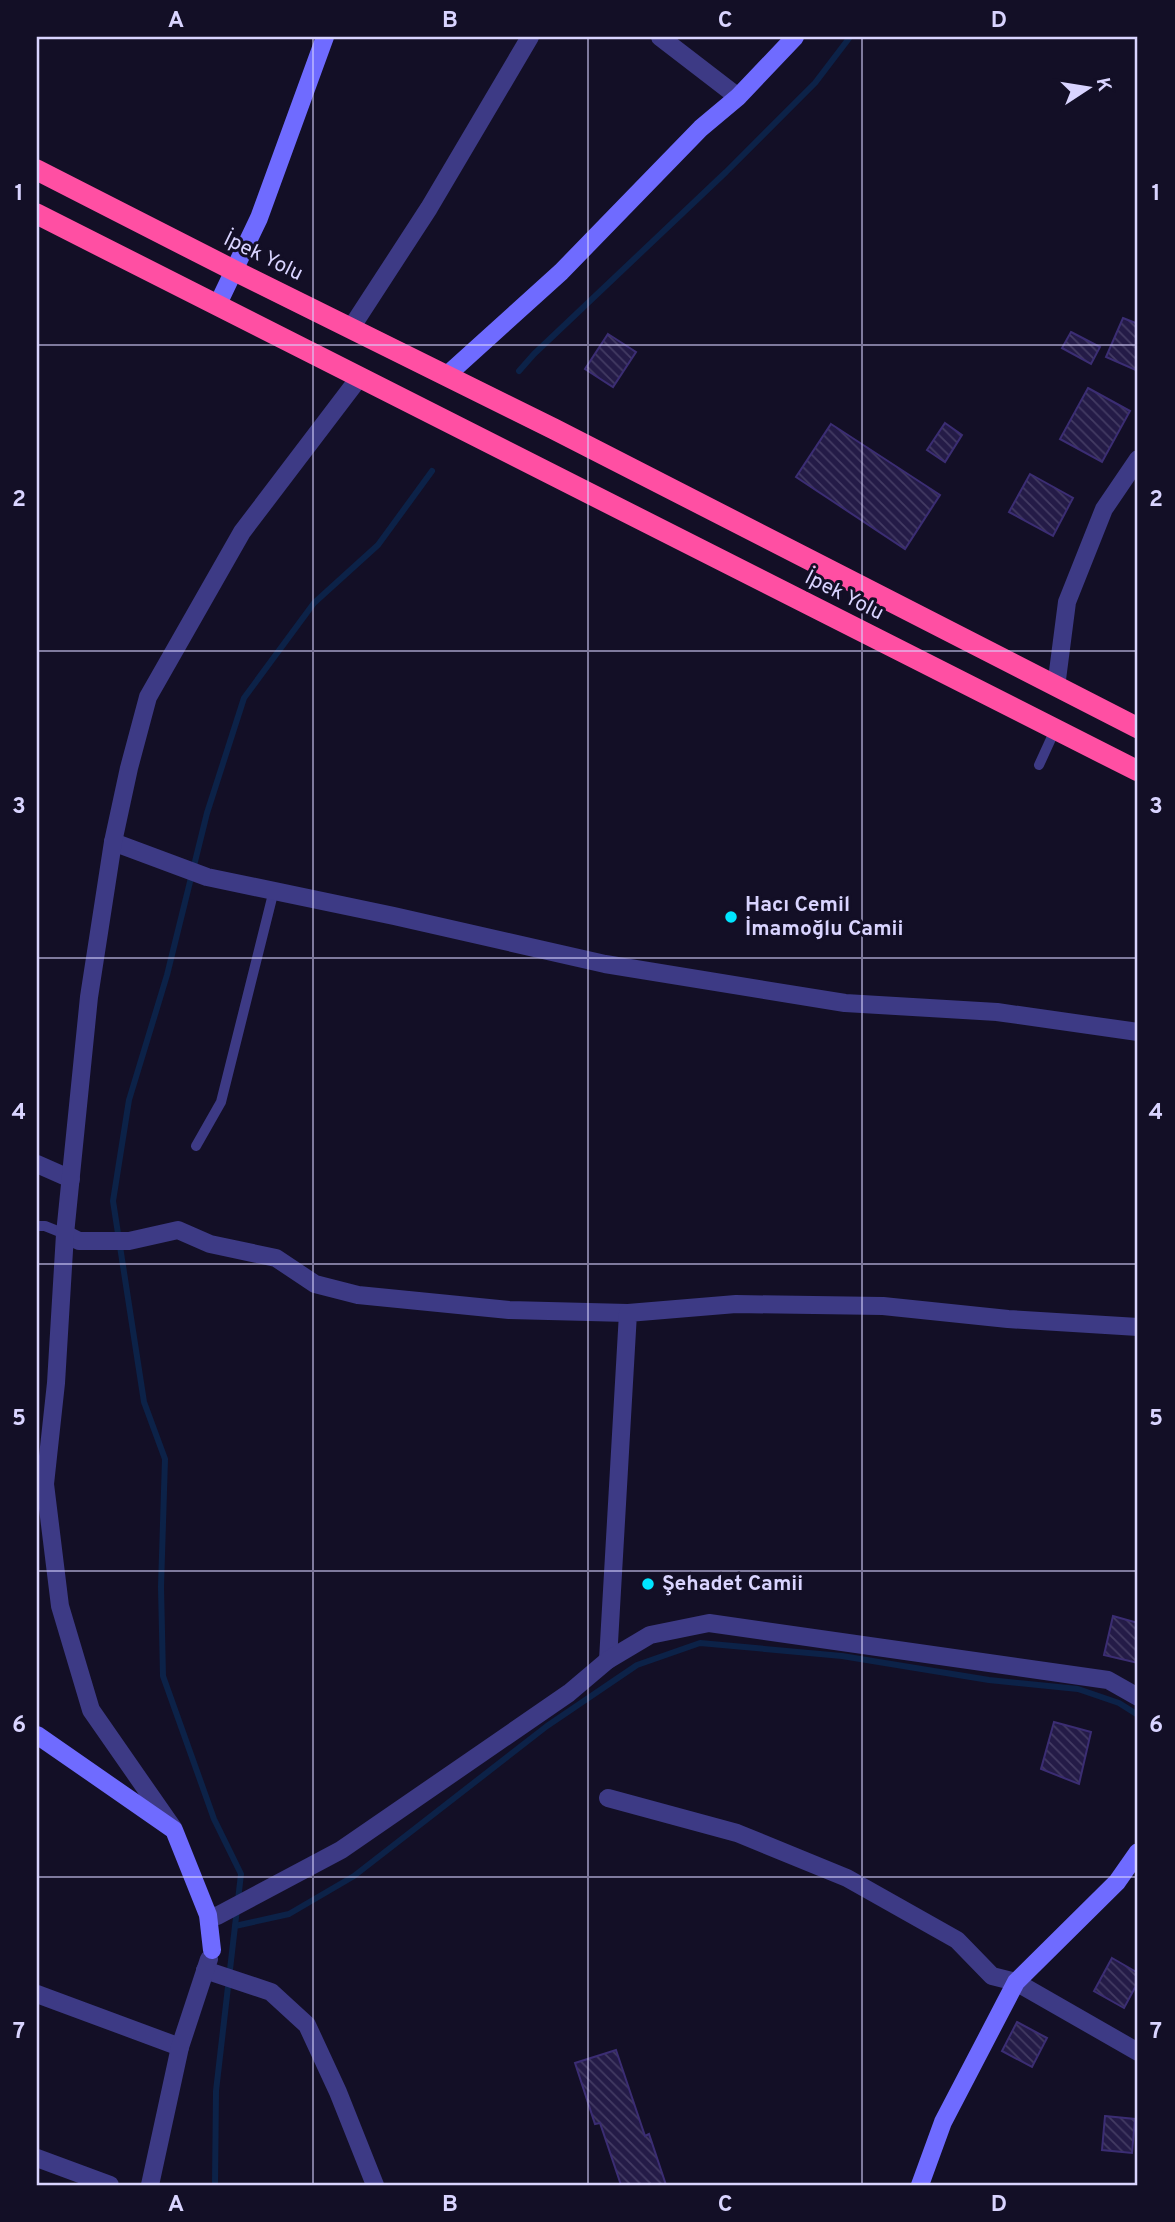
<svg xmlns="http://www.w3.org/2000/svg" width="1175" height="2222" font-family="Overpass,sans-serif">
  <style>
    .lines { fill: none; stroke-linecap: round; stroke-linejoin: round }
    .stream { stroke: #0c2248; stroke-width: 6 }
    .building { fill: url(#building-back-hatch); stroke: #3b2d73; stroke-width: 2 }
    .lane { stroke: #3d3a85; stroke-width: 10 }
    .street { stroke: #3d3a85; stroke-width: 18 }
    .secondary { stroke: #6f6bff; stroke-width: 18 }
    .highway { stroke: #ff4fa3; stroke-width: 21 }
    .grid { fill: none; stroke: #d9d4ff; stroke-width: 2; stroke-opacity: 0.55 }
    .poi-dot { fill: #00e5ff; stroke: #130f26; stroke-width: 2.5 }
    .labels { text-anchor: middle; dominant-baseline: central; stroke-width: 6; stroke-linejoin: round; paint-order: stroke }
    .street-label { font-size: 21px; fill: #d9d4ff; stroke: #130f26 }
    .poi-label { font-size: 21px; font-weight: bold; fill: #d9d4ff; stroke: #130f26; text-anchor: start }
    .neatline { fill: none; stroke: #d9d4ff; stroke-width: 2.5 }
    .grid-label { font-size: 23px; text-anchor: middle; font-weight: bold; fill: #d9d4ff }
  </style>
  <defs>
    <pattern id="building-back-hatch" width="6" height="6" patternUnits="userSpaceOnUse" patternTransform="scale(1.75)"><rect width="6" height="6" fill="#241b47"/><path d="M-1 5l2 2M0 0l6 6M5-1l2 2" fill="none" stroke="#433b63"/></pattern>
  </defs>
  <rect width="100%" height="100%" fill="#130f26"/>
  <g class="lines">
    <g class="stream">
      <polyline points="519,371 534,354 726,172 815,83 850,37"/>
      <polyline points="235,1926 289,1914 354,1876 547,1726 637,1665 700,1643 842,1656 989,1680 1078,1689 1119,1703 1138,1715"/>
      <polyline points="215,2185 216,2091 241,1874 214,1819 163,1676 161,1587 165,1459 144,1402 113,1201 129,1100 167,975 207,813 244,698 314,603 378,545 432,471"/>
    </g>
  </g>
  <g class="building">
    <polygon points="1123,318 1138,324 1138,371 1106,357"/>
    <polygon points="1071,332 1100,347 1091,364 1062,348"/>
    <polygon points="608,334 636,352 613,387 585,369"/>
    <polygon points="1088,388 1130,411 1102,462 1060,439"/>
    <polygon points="945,423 962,435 945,462 927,450"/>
    <polygon points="831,424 940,495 905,549 796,477"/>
    <polygon points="1030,474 1073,498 1053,536 1009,512"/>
    <polygon points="1113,1616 1138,1623 1138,1663 1104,1655"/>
    <polygon points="1054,1722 1091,1732 1079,1784 1041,1769"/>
    <polygon points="1112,1958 1138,1973 1138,1982 1124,2008 1094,1991"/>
    <polygon points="1017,2022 1047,2038 1032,2067 1002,2051"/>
    <polygon points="616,2050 645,2136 649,2134 666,2185 621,2185 600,2123 595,2124 575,2063"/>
    <polygon points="1105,2116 1135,2119 1132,2153 1102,2150"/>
  </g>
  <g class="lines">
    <g class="lane">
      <polyline points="1039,765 1055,730"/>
      <polyline points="196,1146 221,1102 274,890"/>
      <polyline points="37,1226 45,1226 65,1234"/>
    </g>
    <g class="street">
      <polyline points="660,37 738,97"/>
      <polyline points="351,328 429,208 530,37"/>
      <polyline points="1056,687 1067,602 1104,509 1138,459"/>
      <polyline points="113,842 207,877 394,916 605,964 845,1003 997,1012 1138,1032"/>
      <polyline points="37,1164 71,1179"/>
      <polyline points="65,1234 79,1241 129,1241 178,1230 210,1244 276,1258 315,1284 358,1295 509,1310 628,1313"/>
      <polyline points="608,1660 628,1313 736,1304 883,1306 1008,1319 1138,1327"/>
      <polyline points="608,1798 737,1833 847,1878 957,1940 992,1976 1016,1982 1138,2052"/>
      <polyline points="173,1828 91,1710 60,1606 45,1484 56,1383 65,1234 89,997 113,842 129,768 148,697 242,532 359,378"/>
      <polyline points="208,1915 217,1916 341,1850 569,1693 608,1660 650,1635 709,1623 1108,1680 1138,1697"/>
      <polyline points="205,1970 271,1992 307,2025 338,2092 375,2185"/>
      <polyline points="37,1994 180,2047"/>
      <polyline points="37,2158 110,2185"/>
      <polyline points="150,2185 180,2047 209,1959"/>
    </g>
    <g class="secondary">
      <polyline points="217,306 259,218 325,37"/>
      <polyline points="446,376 561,272 701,128 738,97 795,37"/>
      <polyline points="37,1735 174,1830 208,1915 212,1950"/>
      <polyline points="920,2185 943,2122 1016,1982 1117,1882 1138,1852"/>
    </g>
    <g class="highway">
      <polyline points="37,170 233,270 554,429 1138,728"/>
      <polyline points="37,214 1138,771"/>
    </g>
  </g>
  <path class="grid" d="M 313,37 L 313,2185M 588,37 L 588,2185M 862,37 L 862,2185M 37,345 L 1138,345M 37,651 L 1138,651M 37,958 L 1138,958M 37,1264 L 1138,1264M 37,1571 L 1138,1571M 37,1877 L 1138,1877"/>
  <g class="poi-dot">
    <circle cx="731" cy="917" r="7"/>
    <circle cx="648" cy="1584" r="7"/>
  </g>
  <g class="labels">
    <g class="street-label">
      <text transform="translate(263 257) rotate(26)">İpek Yolu</text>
      <text transform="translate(844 596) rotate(27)">İpek Yolu</text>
    </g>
    <g class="poi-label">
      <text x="745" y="905">Hacı Cemil<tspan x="745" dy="24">İmamoğlu Camii</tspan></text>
      <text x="662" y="1584">Şehadet Camii</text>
    </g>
  </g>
  <rect width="1175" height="2222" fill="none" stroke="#130f26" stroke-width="77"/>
  <g transform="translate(1088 88) rotate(78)" stroke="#130f26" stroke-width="5" paint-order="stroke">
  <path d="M0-5L12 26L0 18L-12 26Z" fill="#d9d4ff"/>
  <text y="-10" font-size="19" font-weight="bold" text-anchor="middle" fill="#d9d4ff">K</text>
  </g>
  <rect x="38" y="38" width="1098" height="2146" class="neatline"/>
  <g class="grid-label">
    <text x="176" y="27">A</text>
    <text x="450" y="27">B</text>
    <text x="725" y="27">C</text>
    <text x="999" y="27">D</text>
    <text x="19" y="200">1</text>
    <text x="1156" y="200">1</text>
    <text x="19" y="506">2</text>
    <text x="1156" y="506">2</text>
    <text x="19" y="813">3</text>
    <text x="1156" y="813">3</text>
    <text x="19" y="1119">4</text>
    <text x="1156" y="1119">4</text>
    <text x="19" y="1425">5</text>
    <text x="1156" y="1425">5</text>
    <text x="19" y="1732">6</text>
    <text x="1156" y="1732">6</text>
    <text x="19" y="2038">7</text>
    <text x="1156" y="2038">7</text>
    <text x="176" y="2211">A</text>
    <text x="450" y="2211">B</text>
    <text x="725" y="2211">C</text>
    <text x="999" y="2211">D</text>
  </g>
</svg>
